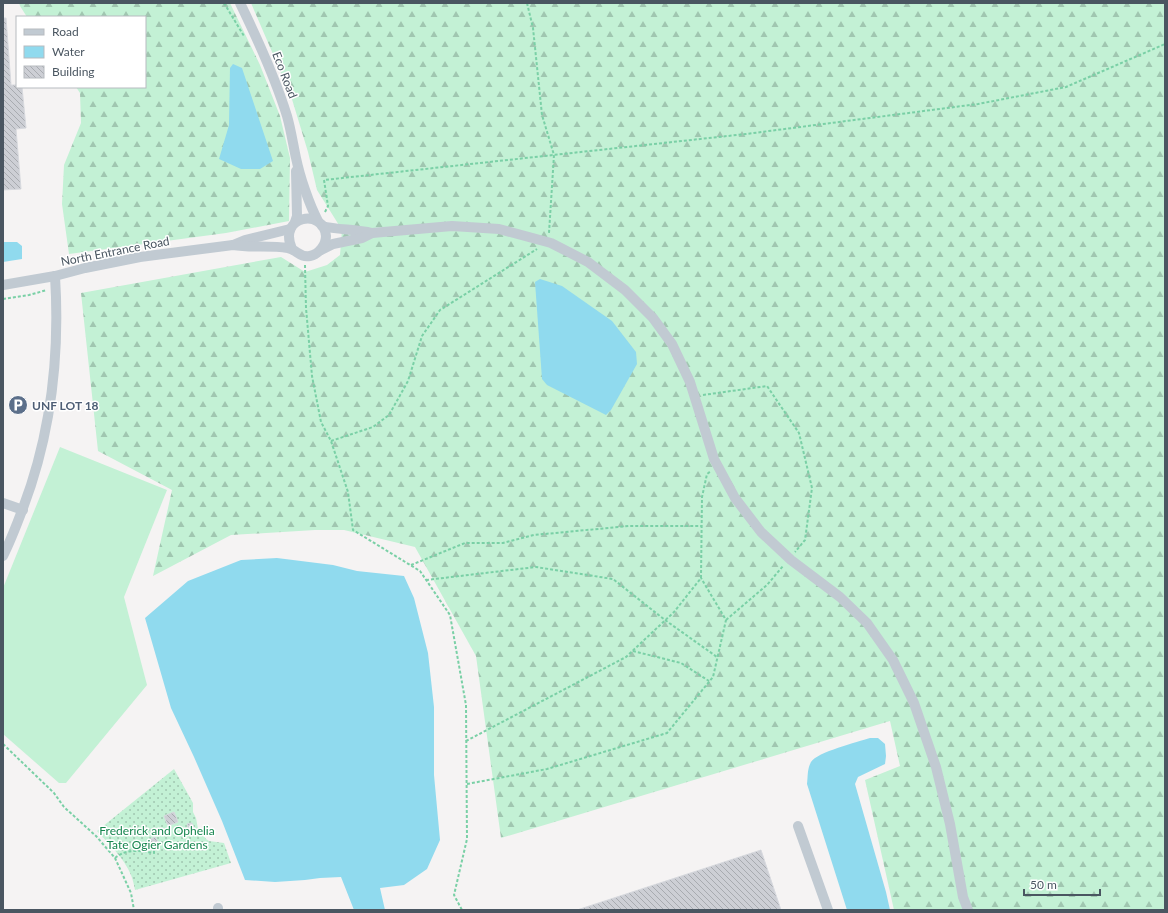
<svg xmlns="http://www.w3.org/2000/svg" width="1168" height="913" font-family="Lato,sans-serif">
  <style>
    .grass { fill: #c3f1d5 }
    .forest { fill: url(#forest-firs) }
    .garden { fill: url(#garden-dots) }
    .water { fill: #90daee }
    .building { fill: url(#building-back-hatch); stroke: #d7d9de }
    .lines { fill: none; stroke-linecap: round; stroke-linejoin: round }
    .path { stroke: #7ad0a6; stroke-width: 2; stroke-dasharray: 3 2; stroke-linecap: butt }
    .minor { stroke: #c1cad2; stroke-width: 10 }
    .labels { text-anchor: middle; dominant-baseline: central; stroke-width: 3; stroke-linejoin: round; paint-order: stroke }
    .street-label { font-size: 12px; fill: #4a5661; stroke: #fff }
    .service-label { font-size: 12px; font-weight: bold; fill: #4e5e75; stroke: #fff; text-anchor: start }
    .park-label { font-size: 12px; fill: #17864f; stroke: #fff }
  </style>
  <defs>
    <pattern id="forest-firs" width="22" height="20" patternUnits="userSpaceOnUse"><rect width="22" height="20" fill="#c3f1d5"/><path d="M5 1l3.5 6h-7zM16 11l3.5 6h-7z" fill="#a0c6b0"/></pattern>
    <pattern id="garden-dots" width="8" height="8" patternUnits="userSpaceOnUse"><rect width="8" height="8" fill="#c3f1d5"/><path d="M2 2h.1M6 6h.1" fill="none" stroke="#a0c6b0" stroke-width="1.8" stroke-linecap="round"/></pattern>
    <pattern id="building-back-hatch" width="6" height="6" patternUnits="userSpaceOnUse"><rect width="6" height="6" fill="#cdcfd5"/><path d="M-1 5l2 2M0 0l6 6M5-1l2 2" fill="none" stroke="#a8abb0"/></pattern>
  </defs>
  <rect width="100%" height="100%" fill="#f5f3f3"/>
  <polygon class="grass" points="60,447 167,490 124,597 147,685 66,783 59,783 3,734 3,588"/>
  <g class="forest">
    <polygon points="19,3 230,3 260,65 280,116 290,158 289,221 226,233 69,254 62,204 64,165 81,123 80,93 76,87 145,87 145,17 27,17 20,6"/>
    <polygon points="251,3 1165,3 1165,910 894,910 865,780 900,766 890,721 501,838 476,656 415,547 344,530 315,530 231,535 153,576 172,490 98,451 81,293 281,257 305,272 327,265 340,255 342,230 317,190 308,152 291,96"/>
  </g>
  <path class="garden" d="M 174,769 L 193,803 L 193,812 L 196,818 L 198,829 L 206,839 L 209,841 L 224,843 L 231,863 L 135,890 C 134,885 133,880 131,875 C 124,858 109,844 97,831 Z"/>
  <g class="water">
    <polygon points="233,64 242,68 273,161 260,169 241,169 219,159 229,125 230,68"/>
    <polygon points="3,242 17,242 22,246 22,259 3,262"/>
    <polygon points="540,279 562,286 612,321 636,352 637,364 611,410 606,415 547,385 542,379 535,282"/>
    <polygon points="277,558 333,565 357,571 404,576 414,598 428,653 434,707 434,775 440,840 427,869 404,885 380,888 385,910 354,910 341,877 320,878 305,880 275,882 245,880 222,821 194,757 171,708 145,618 188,581 241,560"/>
    <path d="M 870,738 L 878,738 L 885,744 L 886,756 L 885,764 L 858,777 L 855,784 L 886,892 L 890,910 L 847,910 L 807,784 C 808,777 807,769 811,762 C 817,752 858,742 870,738 Z"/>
  </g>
  <g class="building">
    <polygon points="3,18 6,18 11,85 17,85 17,87 22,87 26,128 16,129 21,189 3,190"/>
    <polygon points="174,812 178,822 168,826 164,816"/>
    <polygon points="192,823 195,831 190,833 187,824"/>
    <polygon points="155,837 159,844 150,848 147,841"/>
    <polygon points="761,850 781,910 577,910"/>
  </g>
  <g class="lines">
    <g class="path">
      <polyline points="224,3 244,36"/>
      <polyline points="527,3 533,28 542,115 554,155 549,233"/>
      <polyline points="325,212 328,206 324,180 746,134 978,104 1066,87 1165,44"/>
      <polyline points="305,265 306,308 312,376 321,422 331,441 348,492 353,530 420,571 450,615 466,705 467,839 454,895 462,910"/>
      <polyline points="3,299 29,295 47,290"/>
      <polyline points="703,395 767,386 799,433 812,488 805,540 795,552"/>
      <polyline points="331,441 373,427 389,415 408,381 422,336 440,310 537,249"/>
      <polyline points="411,565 465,543 503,543 534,535 629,526 702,526"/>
      <polyline points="426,580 536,567 613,579 665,620 717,657"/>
      <polyline points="726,620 767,585 783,566"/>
      <polyline points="633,651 681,663 709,681"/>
      <polyline points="466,741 626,657 674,612 701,578 702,497 707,474 711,471"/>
      <polyline points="3,744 54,793 64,807 96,836 115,858 131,893 134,910"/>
      <polyline points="467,784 547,769 667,733 713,677 726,620 701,578"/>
      <path d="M 115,858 C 127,848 140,851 154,853 L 154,846"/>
    </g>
    <g class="minor">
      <path d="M 240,3 C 258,40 275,77 287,116 C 291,130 293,144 296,158 C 300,177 309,204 318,221"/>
      <polyline points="295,222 297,216 296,171"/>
      <path d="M 322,226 C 338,230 355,229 372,233 L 452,226 L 499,229 L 551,243 L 588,262 L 625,290 L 653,318 L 672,344 L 690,382 L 714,459 L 735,498 L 761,532 L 791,560 L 840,597 L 867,623 L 893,660 L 914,703 L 936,767 L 950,824 L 963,897 L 968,910"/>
      <polyline points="233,245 245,240 290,229"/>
      <polyline points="321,250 333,244 362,238 372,233"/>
      <path d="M 3,285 L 55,276 L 85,268 L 140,257 L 233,245 C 251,248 270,245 288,248 C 297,250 300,258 310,256 C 319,254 326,245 326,236 C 324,208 277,215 292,249"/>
      <polyline points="3,503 23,510"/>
      <path d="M 3,556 C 11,540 17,524 23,508 C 51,434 60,355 55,276"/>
      <polyline points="798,826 828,910"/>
      <polyline points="218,908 218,910"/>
    </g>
  </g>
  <defs>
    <g id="parking-disc" transform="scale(1)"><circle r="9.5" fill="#5c6f8a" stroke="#fff"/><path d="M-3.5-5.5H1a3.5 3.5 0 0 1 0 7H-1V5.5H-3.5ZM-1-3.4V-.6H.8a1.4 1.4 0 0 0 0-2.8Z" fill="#fff"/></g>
  </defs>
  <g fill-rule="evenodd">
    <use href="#parking-disc" x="18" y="405"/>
  </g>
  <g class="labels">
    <g class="street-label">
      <text transform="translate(285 75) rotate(69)">Eco Road</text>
      <text transform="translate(115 251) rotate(-11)">North Entrance Road</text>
    </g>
    <g class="service-label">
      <text x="32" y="405">UNF LOT 18</text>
    </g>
    <g class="park-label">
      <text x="157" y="830">Frederick and Ophelia<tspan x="157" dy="14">Tate Ogier Gardens</tspan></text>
    </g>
  </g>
  <rect width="1168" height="913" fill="none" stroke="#4a5661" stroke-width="8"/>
  <rect x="16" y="16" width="130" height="72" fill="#ffffff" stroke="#b7bbc0"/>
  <rect x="24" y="29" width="20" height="6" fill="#c1cad2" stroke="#b7bbc0"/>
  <text x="52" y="36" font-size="12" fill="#4a5661">Road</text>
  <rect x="24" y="46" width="20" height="12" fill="#90daee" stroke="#b7bbc0"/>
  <text x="52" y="56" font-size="12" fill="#4a5661">Water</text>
  <rect x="24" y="66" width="20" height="12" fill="url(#building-back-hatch)" stroke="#b7bbc0"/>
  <text x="52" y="76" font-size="12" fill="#4a5661">Building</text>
  <path d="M1024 889v6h76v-6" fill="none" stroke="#4a5661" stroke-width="2"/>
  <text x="1030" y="889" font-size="12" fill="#4a5661" stroke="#ffffff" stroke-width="3" paint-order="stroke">50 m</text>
</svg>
